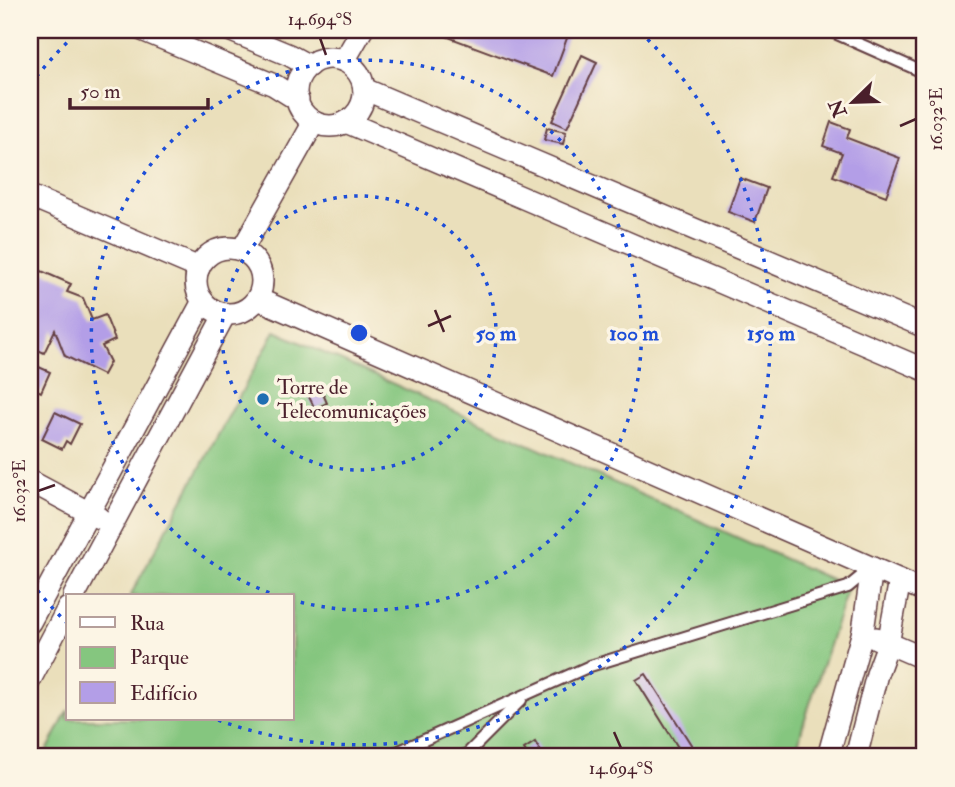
<svg xmlns="http://www.w3.org/2000/svg" width="955" height="787" font-family="'IM FELL Double Pica',serif">
  <style>
    .green { fill: #85c67f; stroke: #687255; stroke-width: 2 }
    .building { fill: #b39ee7 }
    .lines { fill: none; stroke-linecap: round; stroke-linejoin: round }
    .service-casing { stroke: #623c41; stroke-width: 14 }
    .minor-casing { stroke: #623c41; stroke-width: 24 }
    .service { stroke: #fff; stroke-width: 10 }
    .minor { stroke: #fff; stroke-width: 21 }
    .ticks { fill: none; stroke: #4a1f2b; stroke-width: 2.5 }
    .ring { fill: none; stroke: #1d4ed8; stroke-width: 3.5; stroke-dasharray: 3.5 7 }
    .poi-dot { fill: #1f6fb2; stroke: #fcf5e5; stroke-width: 2.5 }
    .labels { text-anchor: middle; dominant-baseline: central; stroke-width: 7; stroke-linejoin: round; paint-order: stroke }
    .poi-label { font-size: 21px; fill: #4a1f2b; stroke: #fcf5e5; text-anchor: start }
    .centre { fill: #1d4ed8; stroke: #fcf5e5; stroke-width: 3.5 }
    .ring-label { font-size: 21px; text-anchor: middle; font-weight: bold; fill: #1d4ed8; stroke: #fcf5e5; stroke-width: 7; stroke-linejoin: round; paint-order: stroke }
    .neatline { fill: none; stroke: #4a1f2b; stroke-width: 2.5 }
    .ticks-label { font-size: 18px; text-anchor: middle; fill: #4a1f2b }
  </style>
  <rect width="100%" height="100%" fill="#fcf5e5"/>
  <filter id="ink" filterUnits="userSpaceOnUse"><feTurbulence type="fractalNoise" baseFrequency=".0143" numOctaves="2"/><feDisplacementMap in="SourceGraphic" scale="14" xChannelSelector="R" yChannelSelector="G"/><feConvolveMatrix kernelMatrix="1 2 1 2 8 2 1 2 1" color-interpolation-filters="sRGB"/></filter>
  <filter id="wash" filterUnits="userSpaceOnUse"><feTurbulence type="fractalNoise" baseFrequency=".00686" numOctaves="4" result="noise"/><feDisplacementMap in="SourceGraphic" scale="28" xChannelSelector="R" yChannelSelector="G"/><feGaussianBlur stdDeviation="1.57" result="paint"/><feColorMatrix in="noise" values="0 0 0 0 0 0 0 0 0 0 0 0 0 0 0 0 0 1.4 0 .05"/><feComposite in="paint" operator="in"/></filter>
  <g filter="url(#wash)">
    <rect width="100%" height="100%" fill="#eadfbb"/>
    <polygon class="green" points="275,331 848,587 803,725 795,757 44,757 68,710 68,719 292,719 292,596 130,596"/>
    <g id="blocks">
      <g class="building">
        <polygon points="451,30 570,30 553,76 448,37"/>
        <polygon points="582,55 597,62 567,128 552,121"/>
        <polygon points="831,122 850,129 847,138 900,158 886,196 833,176 842,153 823,146"/>
        <polygon points="547,128 566,132 563,144 544,140"/>
        <polygon points="740,178 767,188 755,222 728,212"/>
        <polygon points="30,266 71,284 67,292 83,298 92,320 105,315 115,340 102,346 110,362 103,375 65,356 55,330 44,353 30,346"/>
        <polygon points="30,363 50,372 41,392 30,387 33,378 30,377"/>
        <polygon points="320,387 327,403 315,409 307,393"/>
        <polygon points="55,412 80,424 70,444 66,441 62,449 42,439"/>
        <polygon points="646,674 699,757 684,757 636,680"/>
        <polygon points="535,742 544,757 529,757 524,749"/>
      </g>
    </g>
  </g>
  <g filter="url(#ink)">
    <use href="#blocks" fill-opacity="0" stroke="#623c41" stroke-width="2"/>
    <g class="lines">
      <g class="service-casing">
        <g id="service">
          <polyline points="828,30 925,73"/>
          <polyline points="386,757 590,666 848,587 870,569"/>
          <polyline points="464,757 521,700"/>
        </g>
      </g>
      <g class="minor-casing">
        <g id="minor">
          <polyline points="142,30 274,85 298,100"/>
          <polyline points="229,30 289,55 309,66"/>
          <circle cx="330" cy="92" r="34"/>
          <polyline points="344,61 362,30"/>
          <polyline points="364,89 925,327"/>
          <polyline points="346,122 925,370"/>
          <polyline points="30,196 199,268"/>
          <circle cx="229" cy="281" r="33"/>
          <polyline points="242,250 314,122"/>
          <polyline points="258,299 925,591"/>
          <polyline points="30,481 99,518"/>
          <polyline points="74,596 225,314"/>
          <polyline points="30,622 203,301"/>
          <polyline points="876,638 925,659"/>
          <polyline points="30,680 68,608"/>
          <polyline points="828,757 863,631 872,568"/>
          <polyline points="856,757 877,674 888,644 900,580"/>
        </g>
      </g>
      <use href="#service" class="service"/>
      <use href="#minor" class="minor"/>
    </g>
  </g>
  <path class="ticks" d="M 320,38 L 326,55M 900,126 L 916,119M 435,310 L 444,332M 428,326 L 451,316M 38,491 L 55,485M 614,732 L 621,748"/>
  <g class="ring">
    <circle cx="359" cy="333" r="137"/>
    <path d="M279 596A275 275 0 1 1 292 600"/>
    <path d="M68 624A412 412 0 0 1 30 581M30 85A412 412 0 0 1 78 32M640 32A412 412 0 0 1 215 719"/>
  </g>
  <circle class="poi-dot" cx="263" cy="399" r="7"/>
  <g class="labels">
    <g class="poi-label">
      <text x="277" y="387">Torre de<tspan x="277" dy="24">Telecomunicações</tspan></text>
    </g>
  </g>
  <circle cx="359" cy="333" r="10" class="centre"/>
  <g class="ring-label">
    <text x="496" y="340">50 m</text>
    <text x="634" y="340">100 m</text>
    <text x="771" y="340">150 m</text>
  </g>
  <rect width="955" height="787" fill="none" stroke="#fcf5e5" stroke-width="77"/>
  <rect x="66" y="594" width="228" height="126" fill="#fcf5e5" stroke="#b59f9b" stroke-width="2"/>
  <rect x="80" y="617" width="35" height="10" fill="#ffffff" stroke="#b59f9b" stroke-width="2"/>
  <text x="130" y="630" font-size="21" fill="#4a1f2b">Rua</text>
  <rect x="80" y="647" width="35" height="21" fill="#85c67f" stroke="#b59f9b" stroke-width="2"/>
  <text x="130" y="664" font-size="21" fill="#4a1f2b">Parque</text>
  <rect x="80" y="682" width="35" height="21" fill="#b39ee7" stroke="#b59f9b" stroke-width="2"/>
  <text x="130" y="700" font-size="21" fill="#4a1f2b">Edifício</text>
  <g transform="translate(853 102) rotate(247)" stroke="#fcf5e5" stroke-width="5" paint-order="stroke">
  <path d="M0-5L12 26L0 18L-12 26Z" fill="#4a1f2b"/>
  <text y="-10" font-size="19" font-weight="bold" text-anchor="middle" fill="#4a1f2b">N</text>
  </g>
  <path d="M70 98v10h138v-10" fill="none" stroke="#4a1f2b" stroke-width="3.5"/>
  <text x="80" y="98" font-size="21" fill="#4a1f2b" stroke="#fcf5e5" stroke-width="5" paint-order="stroke">50 m</text>
  <rect x="38" y="38" width="878" height="710" class="neatline"/>
  <g class="ticks-label">
    <text x="320" y="25">14.694°S</text>
    <text transform="translate(936 119) rotate(-90)" y="6">16.032°E</text>
    <text transform="translate(19 491) rotate(-90)" y="6">16.032°E</text>
    <text x="621" y="774">14.694°S</text>
  </g>
</svg>
